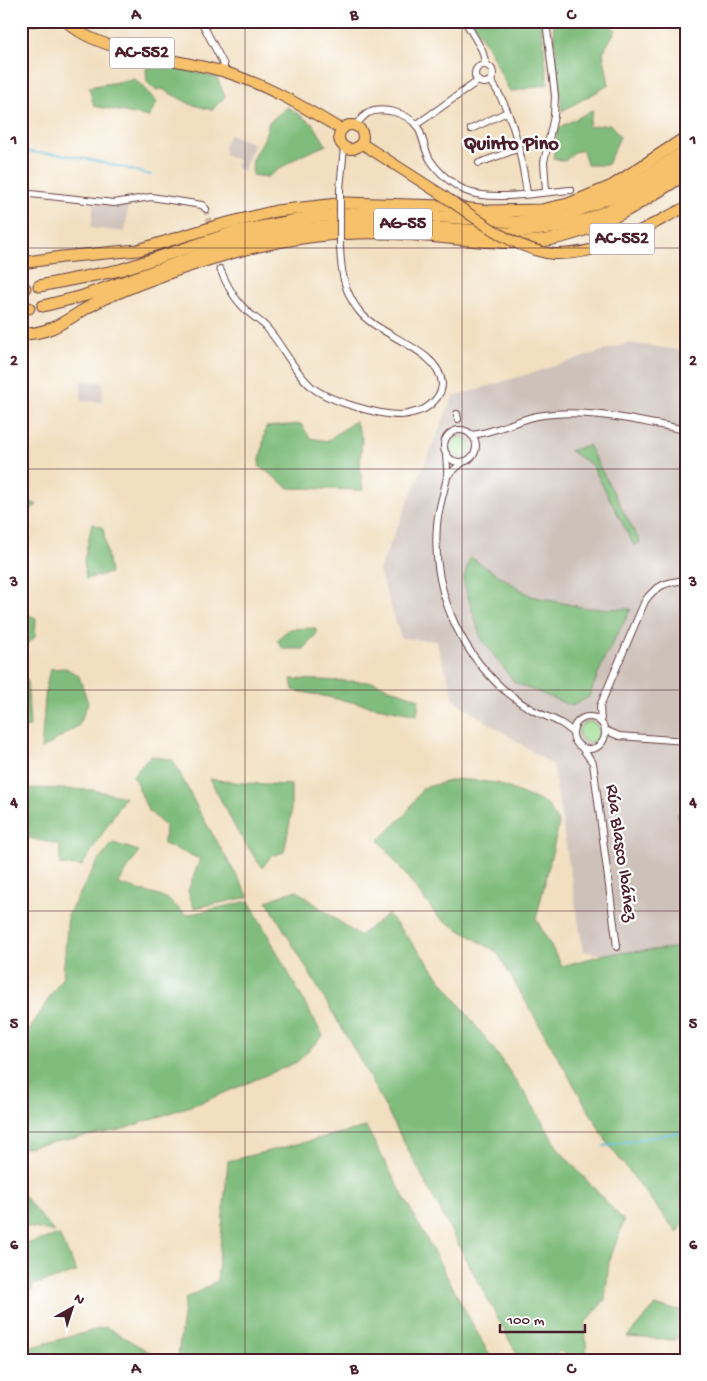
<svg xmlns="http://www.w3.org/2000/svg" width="707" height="1381" font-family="'Gochi Hand',sans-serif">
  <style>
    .industrial { fill: #cec1ba }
    .green { fill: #a0de93; stroke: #757e5f }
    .forest { fill: #80bd7d; stroke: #656e54 }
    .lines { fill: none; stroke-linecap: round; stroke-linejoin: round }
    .stream { stroke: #5dbedb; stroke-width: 2 }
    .minor-tunnel { stroke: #d0b9a2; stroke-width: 6; stroke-dasharray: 6 3; stroke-linecap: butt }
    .minor-casing { stroke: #633c41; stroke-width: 8 }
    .primary-casing { stroke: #633c41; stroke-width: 12 }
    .motorway-casing { stroke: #633c41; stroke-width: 13 }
    .minor { stroke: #fff; stroke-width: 6 }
    .primary { stroke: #f6c16b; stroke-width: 10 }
    .motorway { stroke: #f6c16b; stroke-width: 11 }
    .minor-bridge-casing { stroke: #633c41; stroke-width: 8; stroke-linecap: butt }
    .primary-bridge-casing { stroke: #633c41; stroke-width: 12; stroke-linecap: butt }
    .minor-bridge { stroke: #fff; stroke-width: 6 }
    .primary-bridge { stroke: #f6c16b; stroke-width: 10 }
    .grid { fill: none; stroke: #4a1f2b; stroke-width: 1; stroke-opacity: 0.55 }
    .labels { text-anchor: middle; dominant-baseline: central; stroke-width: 4.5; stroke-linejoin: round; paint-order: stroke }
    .shield { fill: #fff; stroke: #80626b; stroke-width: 1 }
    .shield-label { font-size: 18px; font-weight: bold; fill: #4a1f2b }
    .street-label { font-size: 19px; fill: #4a1f2b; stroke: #fff }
    .neighbourhood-label { font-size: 20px; font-weight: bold; fill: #4a1f2b; stroke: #fff }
    .neatline { fill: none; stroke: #4a1f2b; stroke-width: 2 }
    .grid-label { font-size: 16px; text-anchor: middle; font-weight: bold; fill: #4a1f2b }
  </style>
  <rect width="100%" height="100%" fill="#fff"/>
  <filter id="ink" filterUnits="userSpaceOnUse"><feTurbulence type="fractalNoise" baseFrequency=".02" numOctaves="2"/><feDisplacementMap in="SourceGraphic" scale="10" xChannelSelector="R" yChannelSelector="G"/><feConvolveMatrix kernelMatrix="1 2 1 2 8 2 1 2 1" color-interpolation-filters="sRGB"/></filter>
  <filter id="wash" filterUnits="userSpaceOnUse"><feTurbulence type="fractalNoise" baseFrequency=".0096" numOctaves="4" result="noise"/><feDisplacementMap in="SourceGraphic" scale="20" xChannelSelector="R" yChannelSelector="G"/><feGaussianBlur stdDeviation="1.12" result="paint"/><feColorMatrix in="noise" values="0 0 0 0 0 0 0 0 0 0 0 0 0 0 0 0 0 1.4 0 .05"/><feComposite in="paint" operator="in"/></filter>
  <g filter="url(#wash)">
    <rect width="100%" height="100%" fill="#f1dfc0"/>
    <g class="industrial">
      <polygon points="230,134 254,144 243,171 236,168 238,160 225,155 224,146"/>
      <polygon points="94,203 128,206 125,232 91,228"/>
      <polygon points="629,343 686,351 686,968 583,951 553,765 455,701 436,641 401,638 379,570 453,397"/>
      <polygon points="81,381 103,382 102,402 81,401"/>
    </g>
    <g class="green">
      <circle cx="461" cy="447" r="10"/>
      <circle cx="589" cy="732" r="10"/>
    </g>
    <g class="forest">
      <polygon points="472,21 541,21 548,84 510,92 491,53"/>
      <polygon points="553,21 602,21 616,30 603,52 609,85 562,111"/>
      <polygon points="170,66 217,78 225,97 212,110 190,104 162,89 155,90 147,82 146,68"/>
      <polygon points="135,79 157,102 149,117 94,106 89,87"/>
      <polygon points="288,107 314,125 326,145 298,157 267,177 252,175 253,158 264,139 269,122"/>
      <polygon points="593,110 588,127 610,124 620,137 607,165 587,165 583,150 574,152 565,161 553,158 558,128"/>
      <polygon points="355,421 362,438 360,467 363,490 289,488 259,466 266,427 301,424 310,438 327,441"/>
      <polygon points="588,445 640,542 634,546 592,465 570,451"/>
      <polygon points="24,498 37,505 21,515 21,499"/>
      <polygon points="92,523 103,528 110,573 86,579 84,561"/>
      <polygon points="470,557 531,596 585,608 631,609 604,659 589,697 572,706 515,683 481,638 463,581"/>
      <polygon points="21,612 36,618 35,637 21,649"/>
      <polygon points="315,628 317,633 304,649 283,649 277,640 289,629"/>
      <polygon points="66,668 79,676 88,703 79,725 41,750 46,687 50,669"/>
      <polygon points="21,678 27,679 30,727 21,728"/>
      <polygon points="291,679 373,682 419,699 417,715 293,690"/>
      <polygon points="151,756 173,760 198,809 249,897 194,908 188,891 200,859 164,844 165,826 148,810 133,775"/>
      <polygon points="210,779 243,783 291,785 291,816 284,852 271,856 262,868 237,831"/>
      <polygon points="457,779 497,783 547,804 559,824 536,919 562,966 606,954 686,947 686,1221 677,1233 608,1144 497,952 438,917 379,840 405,815 423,788"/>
      <polygon points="26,788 94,790 125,797 82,866 60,865 60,845 21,836 21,802"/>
      <polygon points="678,813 686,818 686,882"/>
      <polygon points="113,843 139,851 118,884 166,898 186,915 249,901 323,1036 297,1062 205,1101 120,1130 21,1148 21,1043 63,976 68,915 96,864"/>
      <polygon points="296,890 359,936 388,914 422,955 495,1051 530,1101 559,1150 624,1221 609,1262 605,1300 585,1323 587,1360 575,1360 560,1351 549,1360 520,1360 358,1056 267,901"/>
      <polygon points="366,1127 492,1360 188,1360 178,1356 185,1299 217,1281 228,1161"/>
      <polygon points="21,1193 54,1232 21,1226"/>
      <polygon points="59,1235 77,1272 33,1285 21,1339 21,1245"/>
      <polygon points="655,1306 686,1311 686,1333 674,1340 627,1337"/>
      <polygon points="106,1327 163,1360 21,1360 21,1350"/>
    </g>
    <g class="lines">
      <g class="stream">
        <path d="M 22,150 C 36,155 50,152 64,155 C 93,159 122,167 151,175"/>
        <polyline points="604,1146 686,1131"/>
      </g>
    </g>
  </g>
  <g filter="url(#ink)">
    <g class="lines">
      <polyline class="minor-tunnel" points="206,209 214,242"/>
      <g class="minor-casing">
        <g id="minor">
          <polyline points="201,21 224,65 224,72"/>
          <polyline points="465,21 482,50 486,65"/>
          <polyline points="546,21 555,96 554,116 544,162 546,191"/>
          <polyline points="21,23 36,23 38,21"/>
          <circle cx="484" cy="74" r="9"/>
          <polyline points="21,74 21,75"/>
          <path d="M 491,81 C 514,114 521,154 527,193"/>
          <polyline points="416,125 478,81"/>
          <path d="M 354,126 C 359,122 363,116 368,113 C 383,106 407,113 417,126 C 424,137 424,151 431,161 C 439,173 453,185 466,191 C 491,202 543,192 571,190"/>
          <polyline points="471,129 507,112"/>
          <polyline points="479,163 520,148"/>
          <polyline points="340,189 344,147"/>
          <polyline points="21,193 114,203 151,197 202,205 206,209"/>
          <path d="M 220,269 C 227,285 234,299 247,311 C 253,317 261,321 267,328 C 283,346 294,372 313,388 C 330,401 378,415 400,415 C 407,415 415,412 422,410 C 431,406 442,395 442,384 C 440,349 379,337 359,311 C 344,292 341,271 340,247"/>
          <polyline points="457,414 458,419"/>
          <circle cx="460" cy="446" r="16"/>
          <path d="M 471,435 C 494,433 514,421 537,416 C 587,407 637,421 686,430"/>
          <path d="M 446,454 C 446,461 448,470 447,477 C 444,493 438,509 437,525 C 432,588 457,647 503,689 C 512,696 521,704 531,709 C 544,717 565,721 573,734"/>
          <polyline points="447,476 463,462"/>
          <circle cx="589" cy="733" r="16"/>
          <path d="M 601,722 L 600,706 L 645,601 C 656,585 667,582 686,580"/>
          <polyline points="605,730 619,736 686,741"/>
          <polyline points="582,748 593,763 617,947"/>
        </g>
      </g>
      <g class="primary-casing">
        <g id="primary">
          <path d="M 66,21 C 96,53 181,59 225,72 C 267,85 304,107 342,130"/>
          <circle cx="351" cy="137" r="12"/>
          <polyline points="361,143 439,193"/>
          <path d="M 554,254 C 602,256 644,228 686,207"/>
        </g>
      </g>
      <g class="motorway-casing">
        <g id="motorway">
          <polyline points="21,263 62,257 138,250 220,225 276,211 346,203 442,206 490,211 541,210 568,204 612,186 686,137"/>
          <polyline points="39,286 120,270 235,232 312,217 353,214 430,216 517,222 568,215 620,193 686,150"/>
          <polyline points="21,289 25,288"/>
          <polyline points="43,306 83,296 245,239 287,230 370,223 509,233 559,227 588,219 611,209 686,162"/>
          <polyline points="21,308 29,308"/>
          <path d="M 21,334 C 58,335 77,309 110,296 C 152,278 198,262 242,250 C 294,237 350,230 403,234 C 454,237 507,249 558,238 C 606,227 645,200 686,174"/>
        </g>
      </g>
      <use href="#minor" class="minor"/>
      <use href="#primary" class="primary"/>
      <use href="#motorway" class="motorway"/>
      <g class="minor-bridge-casing">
        <polyline id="minor-bridge" points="340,247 340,189"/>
      </g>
      <g class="primary-bridge-casing">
        <path id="primary-bridge" d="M 439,193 C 473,215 512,250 554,254"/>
      </g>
      <use href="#minor-bridge" class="minor-bridge"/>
      <use href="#primary-bridge" class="primary-bridge"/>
    </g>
  </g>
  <path class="grid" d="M 245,21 L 245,1360M 462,21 L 462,1360M 21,248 L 686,248M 21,469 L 686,469M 21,690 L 686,690M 21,911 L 686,911M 21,1132 L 686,1132"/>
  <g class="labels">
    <g class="shield">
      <rect x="109.5" y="37.5" width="65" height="31" rx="4"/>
      <rect x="374" y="208.5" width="58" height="31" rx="4"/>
      <rect x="589.5" y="223.5" width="65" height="31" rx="4"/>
    </g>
    <g class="shield-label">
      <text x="142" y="53">AC-552</text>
      <text x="403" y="224">AG-55</text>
      <text x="622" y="239">AC-552</text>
    </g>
    <g class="street-label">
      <text transform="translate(620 853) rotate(82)">Rúa Blasco Ibáñez</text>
    </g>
    <g class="neighbourhood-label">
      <text x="511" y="145">Quinto Pino</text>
    </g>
  </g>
  <rect width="707" height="1381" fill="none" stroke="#fff" stroke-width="55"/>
  <g transform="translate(72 1308) rotate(39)" stroke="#ffffff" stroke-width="4" paint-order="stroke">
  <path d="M0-4L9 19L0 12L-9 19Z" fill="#4a1f2b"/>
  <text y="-8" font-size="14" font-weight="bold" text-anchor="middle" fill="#4a1f2b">N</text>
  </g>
  <path d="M500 1324v8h85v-8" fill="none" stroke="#4a1f2b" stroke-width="2.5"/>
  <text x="507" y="1324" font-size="15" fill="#4a1f2b" stroke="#ffffff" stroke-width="4" paint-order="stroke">100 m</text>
  <rect x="28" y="28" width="652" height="1326" class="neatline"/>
  <g class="grid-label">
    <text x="136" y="19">A</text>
    <text x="354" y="19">B</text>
    <text x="571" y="19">C</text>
    <text x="14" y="144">1</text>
    <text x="693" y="144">1</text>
    <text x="14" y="365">2</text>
    <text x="693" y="365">2</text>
    <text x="14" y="586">3</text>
    <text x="693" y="586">3</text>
    <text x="14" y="807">4</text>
    <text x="693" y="807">4</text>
    <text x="14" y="1028">5</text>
    <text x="693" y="1028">5</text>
    <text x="14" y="1249">6</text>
    <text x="693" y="1249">6</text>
    <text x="136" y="1373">A</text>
    <text x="354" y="1373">B</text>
    <text x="571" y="1373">C</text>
  </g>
</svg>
